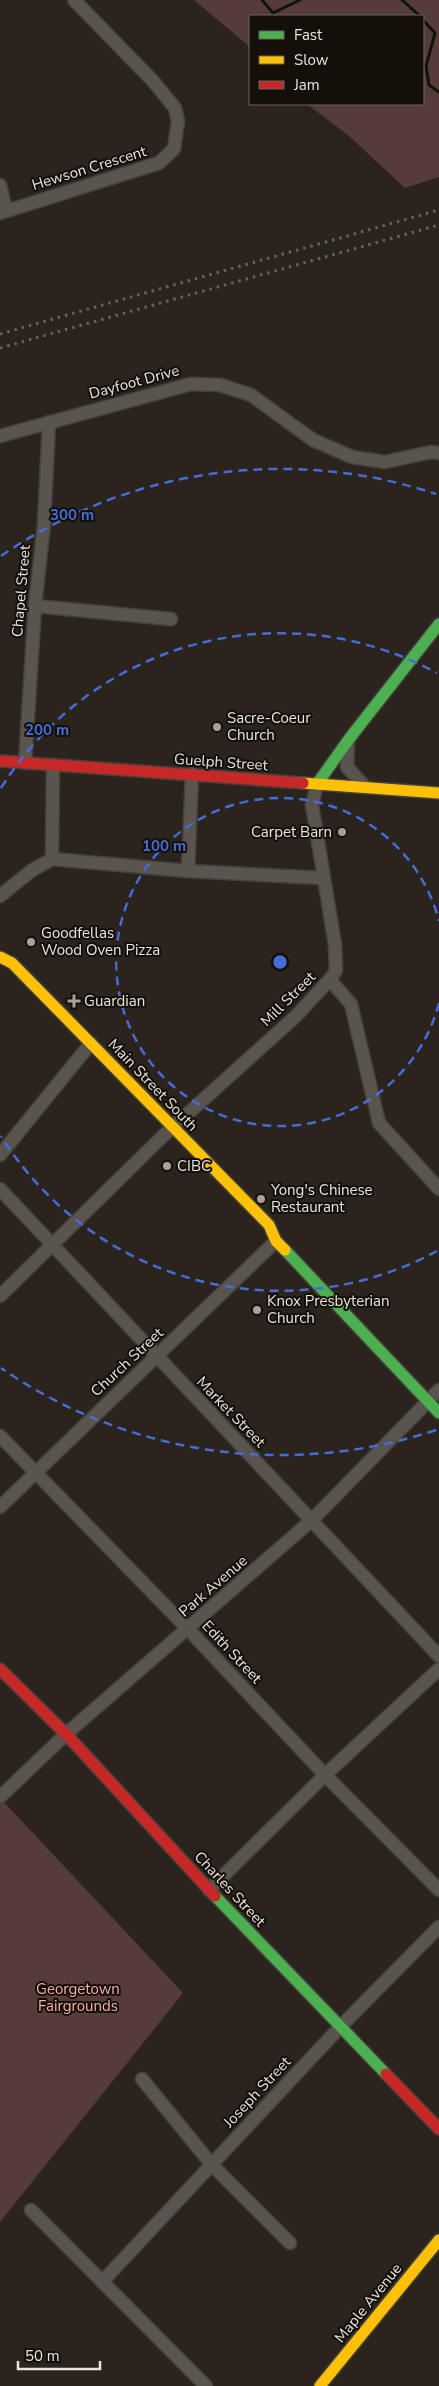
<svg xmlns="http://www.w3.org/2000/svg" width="439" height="2386" font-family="'Nunito Sans',sans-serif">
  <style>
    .green { fill: #553c3a }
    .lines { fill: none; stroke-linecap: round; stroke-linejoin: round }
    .stream { stroke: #0e1503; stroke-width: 3 }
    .street-casing { stroke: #45413b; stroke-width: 15 }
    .fast-casing { stroke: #45413b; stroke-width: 14 }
    .slow-casing { stroke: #45413b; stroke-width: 14 }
    .jam-casing { stroke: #45413b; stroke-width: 14 }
    .street { stroke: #59544e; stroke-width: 12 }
    .fast { stroke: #4caf50; stroke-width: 11 }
    .slow { stroke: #ffc107; stroke-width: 11 }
    .jam { stroke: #c62828; stroke-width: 11 }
    .rail { stroke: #66625d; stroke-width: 3; stroke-dasharray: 2.5 5; stroke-linecap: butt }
    .ring { fill: none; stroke: #466cd9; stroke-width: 2.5; stroke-dasharray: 9 6 }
    .poi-dot { fill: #a7a198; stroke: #140f09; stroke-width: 2 }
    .labels { text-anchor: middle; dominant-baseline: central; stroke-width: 4; stroke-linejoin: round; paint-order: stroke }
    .street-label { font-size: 15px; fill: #ebe4db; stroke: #140f09 }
    .poi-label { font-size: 15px; fill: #ebe4db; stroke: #140f09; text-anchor: start }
    .park-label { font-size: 15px; fill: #f7aca9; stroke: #140f09 }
    .centre { fill: #466cd9; stroke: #140f09; stroke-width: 2.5 }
    .ring-label { font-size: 15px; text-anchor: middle; font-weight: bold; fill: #466cd9; stroke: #140f09; stroke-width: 4; stroke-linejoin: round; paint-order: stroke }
  </style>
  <rect width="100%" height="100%" fill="#2a241d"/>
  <g class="green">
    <polygon points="194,0 439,0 439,177 405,188 349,136 307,104 423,104 423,16 250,16 250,47"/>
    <polygon points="2,1800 183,1993 0,2222 0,1802"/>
  </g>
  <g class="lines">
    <g class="stream">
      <polyline points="262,0 273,13 300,0"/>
      <polyline points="402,0 420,16"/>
      <polyline points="423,20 435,33 426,66 429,85 439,92"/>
    </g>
    <g class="street-casing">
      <g id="street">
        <polyline points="0,185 6,211"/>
        <polyline points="0,213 159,163 174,149 178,121 175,108 153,81 74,0"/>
        <polyline points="0,436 191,384 220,385 251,395 313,440 352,457 385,462 431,452 439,453"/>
        <polyline points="35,606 171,619"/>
        <polyline points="348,742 347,767 365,787"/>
        <polyline points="25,763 35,606 44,524 49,422"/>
        <polyline points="52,859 188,871 323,878"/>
        <polyline points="52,859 53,765"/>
        <polyline points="188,871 192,774"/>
        <polyline points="0,896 31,871 52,859"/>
        <polyline points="330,980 351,1004 379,1123 439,1189"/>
        <polyline points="0,1155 91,1043"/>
        <polyline points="0,1189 439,1656"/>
        <polyline points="0,1296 163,1136 296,1016 332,977 336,970 335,945 312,805 317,784"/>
        <polyline points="0,1436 188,1629 325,1775 439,1890"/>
        <polyline points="0,1507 276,1241"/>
        <polyline points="0,1797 66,1734 312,1520 439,1390"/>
        <polyline points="209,1890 325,1775 439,1669"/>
        <polyline points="142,2079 212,2165 290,2243"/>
        <polyline points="31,2210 206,2386"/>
        <polyline points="102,2282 341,2026 439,1927"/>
      </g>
    </g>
    <g class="fast-casing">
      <g id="fast">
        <polyline points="317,784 349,739 439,624"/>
        <polyline points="285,1250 439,1413"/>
        <polyline points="215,1896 386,2074"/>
      </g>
    </g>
    <g class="slow-casing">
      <g id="slow">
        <polyline points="303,783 439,793"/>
        <polyline points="0,957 12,963 269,1225 276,1241 285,1250"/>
        <polyline points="320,2386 439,2240"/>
      </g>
    </g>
    <g class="jam-casing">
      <g id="jam">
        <polyline points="0,761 303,783"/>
        <polyline points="0,1669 66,1734 215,1896"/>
        <polyline points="386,2074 439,2129"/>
      </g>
    </g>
    <use href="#street" class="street"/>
    <use href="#fast" class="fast"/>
    <use href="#slow" class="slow"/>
    <use href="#jam" class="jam"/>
    <g class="rail">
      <polyline points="0,334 439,210"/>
      <polyline points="0,348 439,225"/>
    </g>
  </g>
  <g class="ring">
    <path d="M439 1003A164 164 0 1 1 439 921"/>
    <path d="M437 1251A329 329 0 0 1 1 1136M1 788A329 329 0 0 1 437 673"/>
    <path d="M436 1430A493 493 0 0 1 1 1368M1 556A493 493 0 0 1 436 494"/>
  </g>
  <g class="poi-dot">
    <circle cx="217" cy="727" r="5"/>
    <circle cx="342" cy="832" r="5"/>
    <circle cx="31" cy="942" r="5"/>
    <path d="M71.5 993.5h5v5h5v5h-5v5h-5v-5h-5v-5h5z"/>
    <circle cx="167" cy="1166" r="5"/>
    <circle cx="261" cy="1199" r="5"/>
    <circle cx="257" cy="1310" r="5"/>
  </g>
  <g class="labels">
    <g class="street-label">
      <text transform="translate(89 168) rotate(-17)">Hewson Crescent</text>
      <text transform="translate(134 382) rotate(-15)">Dayfoot Drive</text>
      <text transform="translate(21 591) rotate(-85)">Chapel Street</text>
      <text transform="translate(221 762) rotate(4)">Guelph Street</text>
      <text transform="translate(288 999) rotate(-45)">Mill Street</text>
      <text transform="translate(153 1085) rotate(46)">Main Street South</text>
      <text transform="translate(127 1362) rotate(-43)">Church Street</text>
      <text transform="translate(231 1412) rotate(46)">Market Street</text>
      <text transform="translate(213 1586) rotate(-41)">Park Avenue</text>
      <text transform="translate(232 1652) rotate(47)">Edith Street</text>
      <text transform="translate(230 1889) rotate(47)">Charles Street</text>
      <text transform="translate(257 2092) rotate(-47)">Joseph Street</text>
      <text transform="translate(368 2303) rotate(-51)">Maple Avenue</text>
    </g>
    <g class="poi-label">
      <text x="227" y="718">Sacre-Coeur<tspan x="227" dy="17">Church</tspan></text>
      <text x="332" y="832" text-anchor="end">Carpet Barn</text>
      <text x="41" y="933">Goodfellas<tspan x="41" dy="17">Wood Oven Pizza</tspan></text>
      <text x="84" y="1001">Guardian</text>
      <text x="177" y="1166">CIBC</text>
      <text x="271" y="1190">Yong's Chinese<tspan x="271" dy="17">Restaurant</tspan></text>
      <text x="267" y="1301">Knox Presbyterian<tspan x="267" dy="17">Church</tspan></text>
    </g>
    <g class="park-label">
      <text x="78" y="1989">Georgetown<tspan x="78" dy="17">Fairgrounds</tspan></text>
    </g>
  </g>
  <circle cx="280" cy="962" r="8" class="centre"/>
  <g class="ring-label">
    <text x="72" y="520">300 m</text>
    <text x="47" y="735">200 m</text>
    <text x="164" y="851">100 m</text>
  </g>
  <rect x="249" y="15" width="175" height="90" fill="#140f09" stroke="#6a645d"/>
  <rect x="259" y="31" width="25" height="8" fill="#4caf50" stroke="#6a645d"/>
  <text x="294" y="40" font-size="15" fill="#ebe4db">Fast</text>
  <rect x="259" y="56" width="25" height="8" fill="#ffc107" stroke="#6a645d"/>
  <text x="294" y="65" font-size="15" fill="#ebe4db">Slow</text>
  <rect x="259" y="81" width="25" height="8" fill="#c62828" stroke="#6a645d"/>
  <text x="294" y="90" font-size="15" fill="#ebe4db">Jam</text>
  <path d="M18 2361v8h82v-8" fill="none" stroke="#ebe4db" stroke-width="2.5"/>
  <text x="25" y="2361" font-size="15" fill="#ebe4db" stroke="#140f09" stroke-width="4" paint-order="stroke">50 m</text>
</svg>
